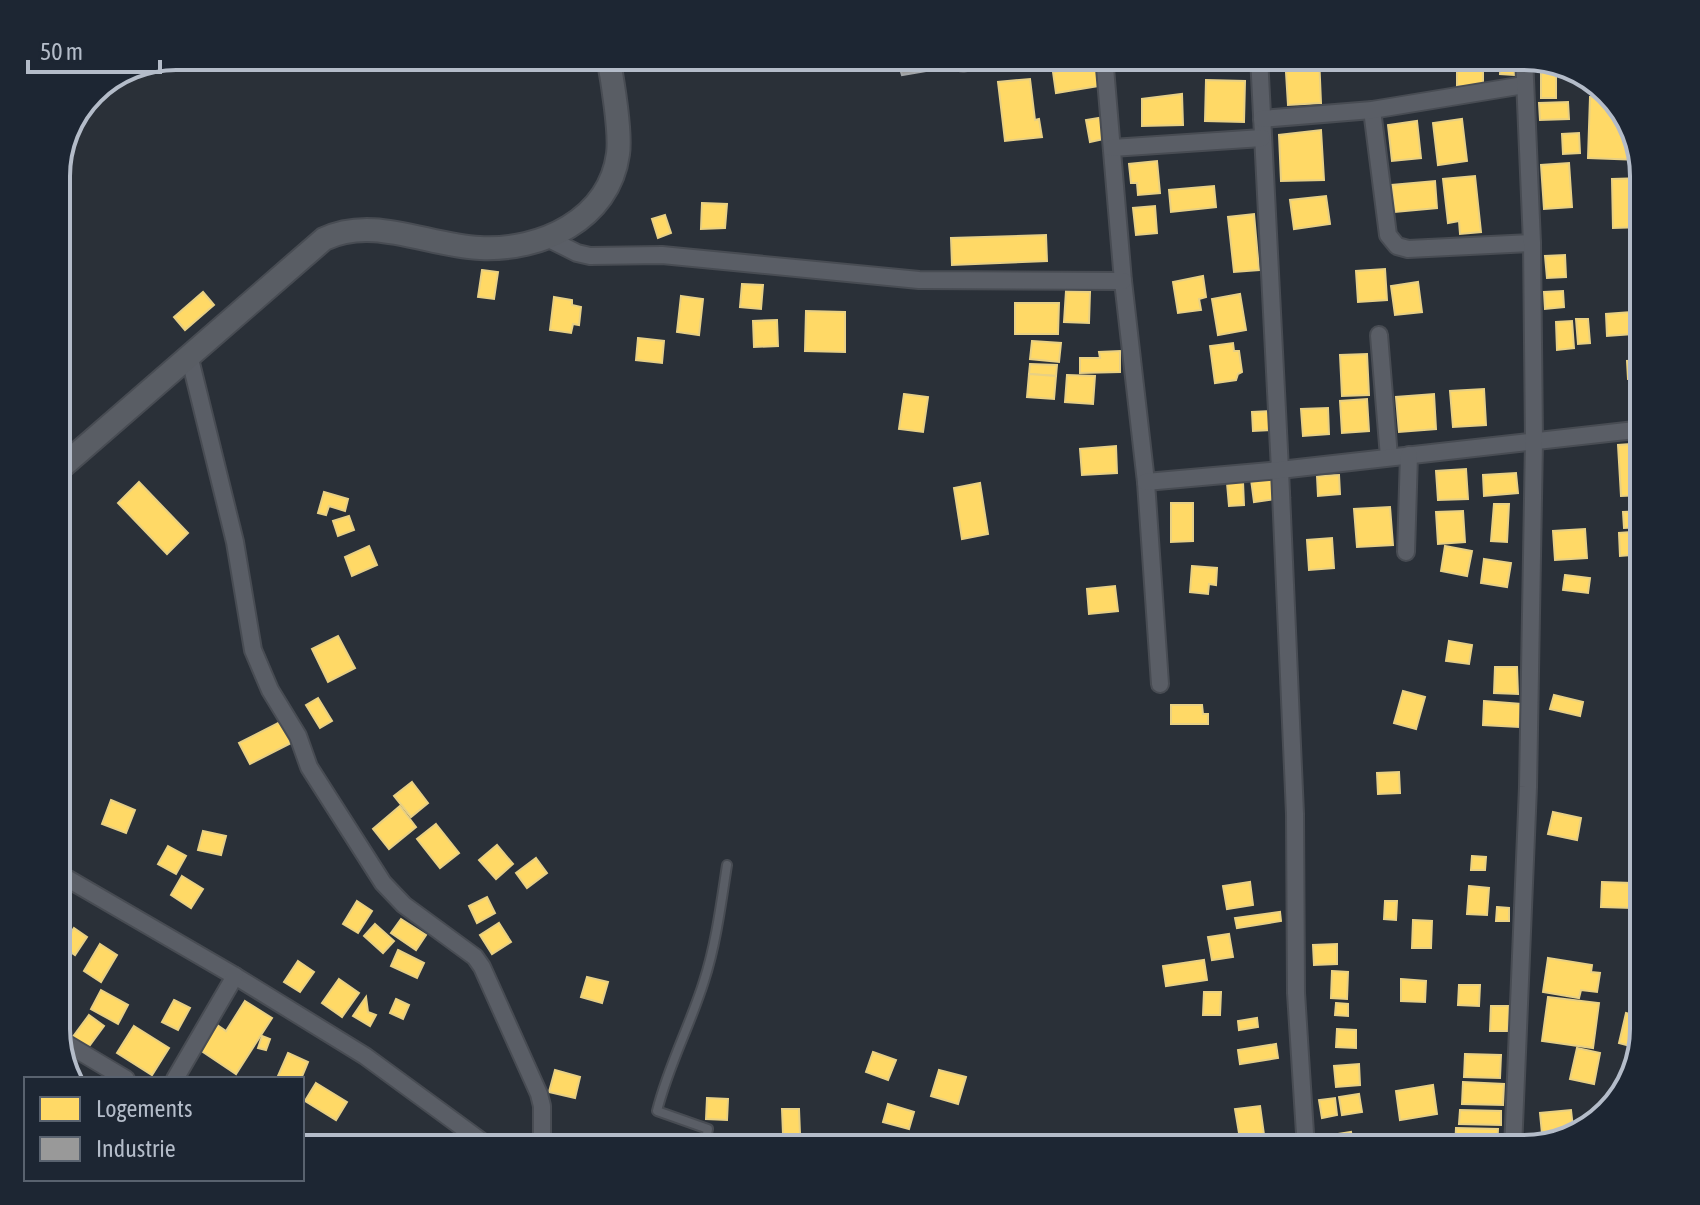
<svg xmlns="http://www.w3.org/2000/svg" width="1700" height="1205" font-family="'Asap Condensed',sans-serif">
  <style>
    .homes { fill: #ffd966; stroke: #e8d084; stroke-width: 2 }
    .industry { fill: #999; stroke: #a1a4a7; stroke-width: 2 }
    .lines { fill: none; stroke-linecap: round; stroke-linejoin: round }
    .lane-casing { stroke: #484c53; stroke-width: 12 }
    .street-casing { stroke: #484c53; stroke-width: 20 }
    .secondary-casing { stroke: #484c53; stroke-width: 26 }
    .lane { stroke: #5a5e66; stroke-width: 8 }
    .street { stroke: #5a5e66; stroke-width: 16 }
    .secondary { stroke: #595d64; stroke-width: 22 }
    .rim { fill: none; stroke: #b4bcc9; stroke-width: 4 }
  </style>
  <rect width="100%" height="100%" fill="#2a3038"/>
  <g class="homes">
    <polygon points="1043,56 1074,56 1076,65 1045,70"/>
    <polygon points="1285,56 1319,56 1321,103 1288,105"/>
    <polygon points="1459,56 1484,56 1484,66 1458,65"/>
    <polygon points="1501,56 1515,56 1514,75 1500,74"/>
    <polygon points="1095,65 1099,86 1056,93 1053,72"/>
    <rect x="1541" y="68" width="15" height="30"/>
    <rect x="1457" y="71" width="26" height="15"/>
    <polygon points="1589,78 1596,81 1604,90 1589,90"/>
    <polygon points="1030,79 1035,120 1039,119 1042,137 1005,141 998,82"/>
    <polygon points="1206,80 1245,81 1244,122 1205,121"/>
    <polygon points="1182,94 1183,125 1142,126 1142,99"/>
    <polygon points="1590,97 1611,98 1631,123 1640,160 1588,158"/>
    <polygon points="1568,102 1569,119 1540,120 1539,103"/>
    <polygon points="1105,117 1108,138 1090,142 1086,120"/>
    <polygon points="1462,119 1467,161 1438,165 1433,123"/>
    <polygon points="1417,121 1421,158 1392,161 1388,125"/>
    <polygon points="1321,130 1324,180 1281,181 1279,135"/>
    <polygon points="1579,133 1580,153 1563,154 1562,134"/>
    <polygon points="1157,161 1160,193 1138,195 1137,183 1131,183 1129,164"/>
    <polygon points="1569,163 1572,207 1544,209 1541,165"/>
    <polygon points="1475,176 1481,232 1460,234 1459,221 1448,223 1443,179"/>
    <polygon points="1644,178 1644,227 1613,228 1612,179"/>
    <polygon points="1435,181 1437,208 1395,212 1392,185"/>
    <polygon points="1214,186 1216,207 1171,212 1169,190"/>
    <polygon points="1326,196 1330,224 1294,229 1290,200"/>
    <polygon points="702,203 727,204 725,228 701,229"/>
    <polygon points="1155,206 1157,233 1136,235 1133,208"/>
    <polygon points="1254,214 1259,270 1234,272 1228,217"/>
    <polygon points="665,215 671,233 658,238 652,219"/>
    <polygon points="1046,235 1047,261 952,265 951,238"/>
    <polygon points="1565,255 1566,277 1547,278 1545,256"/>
    <polygon points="1385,269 1387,300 1358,302 1356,271"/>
    <polygon points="482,270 498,272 494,299 478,297"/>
    <polygon points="1203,276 1206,297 1199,299 1201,310 1178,313 1173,282"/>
    <polygon points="1418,282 1422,312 1395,315 1391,286"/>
    <polygon points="742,284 763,285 761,309 740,307"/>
    <polygon points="1066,291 1090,292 1089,323 1064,322"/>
    <polygon points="1563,291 1564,307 1545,309 1544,292"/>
    <polygon points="203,292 214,305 185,330 174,317"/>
    <polygon points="1240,294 1246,330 1218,335 1212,299"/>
    <polygon points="681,296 703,299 699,335 677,332"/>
    <polygon points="554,297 572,300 572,305 581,307 579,325 573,324 571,333 550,330"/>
    <polygon points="1015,303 1059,303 1058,334 1015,334"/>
    <polygon points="806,311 845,312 845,352 805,351"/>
    <polygon points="1631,312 1633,334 1607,336 1606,314"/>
    <polygon points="1576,319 1588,319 1590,343 1578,344"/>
    <polygon points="777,320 778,346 754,347 753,321"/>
    <polygon points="1572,321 1574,348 1557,350 1556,322"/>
    <polygon points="638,338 664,341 662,363 636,360"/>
    <polygon points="1032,341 1061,343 1059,362 1030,359"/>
    <polygon points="1233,343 1234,351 1239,351 1242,372 1238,374 1236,380 1215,383 1210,346"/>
    <polygon points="1120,351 1120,372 1080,373 1080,358 1100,358 1099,352"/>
    <polygon points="1367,354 1369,395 1342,396 1340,355"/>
    <polygon points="1644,360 1644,378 1628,379 1627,361"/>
    <polygon points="1030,364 1057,365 1056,376 1029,374"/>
    <polygon points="1029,374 1056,376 1054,399 1027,397"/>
    <polygon points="1067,375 1095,376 1093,404 1065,402"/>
    <polygon points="1484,389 1486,425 1453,427 1450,391"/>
    <polygon points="904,394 928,397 923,432 899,429"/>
    <polygon points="1434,394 1436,429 1399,432 1396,397"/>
    <polygon points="1367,399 1369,431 1342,433 1340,401"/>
    <polygon points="1328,408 1329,434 1303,436 1301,409"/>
    <polygon points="1272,411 1273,430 1253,431 1252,412"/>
    <polygon points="1644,443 1644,495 1621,496 1618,445"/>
    <polygon points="1116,446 1117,473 1082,475 1080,449"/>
    <polygon points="1466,469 1468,499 1438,500 1436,471"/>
    <polygon points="1516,473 1518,493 1484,496 1483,475"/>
    <polygon points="1287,474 1290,497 1254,502 1251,479"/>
    <polygon points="1339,475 1340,494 1318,496 1317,476"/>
    <polygon points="139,482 188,533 167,554 118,503"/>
    <polygon points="1243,482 1244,505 1229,506 1227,483"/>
    <polygon points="980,483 988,534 962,539 954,488"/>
    <polygon points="324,492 348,499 345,511 329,506 326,515 318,513"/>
    <polygon points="1171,503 1193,503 1193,541 1171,542"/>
    <polygon points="1494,504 1509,504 1507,542 1491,541"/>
    <polygon points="1390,507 1393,545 1357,547 1354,509"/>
    <polygon points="1463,511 1465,542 1438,544 1436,512"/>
    <polygon points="1644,511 1644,527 1624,528 1623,512"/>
    <polygon points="349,516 354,530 338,536 333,521"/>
    <polygon points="1585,529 1587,558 1555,560 1553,531"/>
    <polygon points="1644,531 1644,554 1620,556 1619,533"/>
    <polygon points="1332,538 1334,568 1309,570 1307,540"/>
    <polygon points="369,546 377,565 352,576 345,557"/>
    <polygon points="1445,546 1472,551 1467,576 1441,571"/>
    <polygon points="1484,559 1511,563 1507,587 1481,583"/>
    <polygon points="1192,566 1217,568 1216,585 1209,584 1208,594 1190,592"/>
    <polygon points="1565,575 1590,578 1588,593 1563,590"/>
    <polygon points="1115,586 1118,611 1089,614 1087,589"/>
    <polygon points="338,636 355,668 328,682 312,649"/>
    <polygon points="1449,641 1472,645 1469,664 1446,661"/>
    <polygon points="1495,667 1517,667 1518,694 1494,693"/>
    <polygon points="1403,691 1425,697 1416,729 1394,723"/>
    <polygon points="1554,695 1583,702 1580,716 1550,709"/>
    <polygon points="318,698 332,721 320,728 306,705"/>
    <polygon points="1484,701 1521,704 1519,727 1483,725"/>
    <polygon points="1171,705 1202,705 1203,714 1208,714 1208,724 1171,724"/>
    <polygon points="280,722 291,743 250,764 239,743"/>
    <polygon points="1399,772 1400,793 1378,794 1377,773"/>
    <polygon points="412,782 428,803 411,817 394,796"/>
    <polygon points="111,800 135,810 126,833 102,824"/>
    <polygon points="400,806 416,827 389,849 373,829"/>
    <polygon points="1553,812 1581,818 1577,840 1548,834"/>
    <polygon points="436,824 459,853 440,868 417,839"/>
    <polygon points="203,831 226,836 221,855 198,850"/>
    <polygon points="497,845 513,864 496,879 479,860"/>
    <polygon points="168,846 186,856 176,874 158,864"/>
    <polygon points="1472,856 1486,857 1485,870 1471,870"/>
    <polygon points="536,858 547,873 527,888 516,873"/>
    <polygon points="182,876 203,889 191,908 171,895"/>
    <polygon points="1250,882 1253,905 1227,909 1223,886"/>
    <polygon points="1602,882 1632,883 1632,908 1601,907"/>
    <polygon points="1469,886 1489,888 1487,915 1467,914"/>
    <polygon points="487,897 495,913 477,923 469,906"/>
    <polygon points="357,901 372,911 358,933 343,924"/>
    <polygon points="1385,901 1397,901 1396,920 1384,919"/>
    <polygon points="1497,907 1509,908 1509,921 1496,921"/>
    <polygon points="1280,912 1281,921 1237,928 1235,918"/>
    <polygon points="401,919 426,935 416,950 391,933"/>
    <polygon points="1413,920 1432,921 1431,948 1412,948"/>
    <polygon points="499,923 511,942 492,954 480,935"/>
    <polygon points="56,924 68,932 58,948 56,947"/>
    <polygon points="375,924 394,941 383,953 364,936"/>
    <polygon points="74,928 87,937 75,955 62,946"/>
    <polygon points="1229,934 1233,957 1212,960 1208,937"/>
    <polygon points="100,944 117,955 101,982 84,971"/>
    <polygon points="1337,944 1337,964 1314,965 1313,945"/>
    <polygon points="398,950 424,963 417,978 391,966"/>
    <polygon points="1548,958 1592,965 1591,972 1600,973 1597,992 1581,990 1579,998 1543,992"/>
    <polygon points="1204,960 1207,980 1166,986 1163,966"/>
    <polygon points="298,961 314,972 300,992 284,982"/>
    <polygon points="1332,971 1348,972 1347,999 1331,998"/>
    <polygon points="587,977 608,982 602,1003 581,997"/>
    <polygon points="339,979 359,993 342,1017 322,1003"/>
    <polygon points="1401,979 1426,981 1425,1002 1401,1001"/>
    <polygon points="1459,985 1480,985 1479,1006 1458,1005"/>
    <polygon points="101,990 128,1005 118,1024 91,1009"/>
    <polygon points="1204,992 1221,992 1220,1015 1203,1015"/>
    <polygon points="366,997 368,1012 376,1015 370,1026 353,1016"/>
    <polygon points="1548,997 1599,1003 1593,1048 1542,1041"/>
    <polygon points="396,999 409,1005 403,1019 390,1013"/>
    <polygon points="174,1000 190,1008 178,1030 162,1022"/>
    <polygon points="245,1001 272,1018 236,1074 200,1050 217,1025 226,1031"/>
    <polygon points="1336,1003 1348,1004 1348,1016 1335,1015"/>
    <polygon points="1491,1006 1509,1006 1508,1031 1490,1031"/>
    <polygon points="1626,1013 1644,1018 1644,1029 1638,1048 1619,1043"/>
    <polygon points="89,1015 104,1026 87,1049 72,1038"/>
    <polygon points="1257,1018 1258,1027 1239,1030 1238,1021"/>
    <polygon points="134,1026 169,1048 152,1075 117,1053"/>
    <polygon points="1337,1029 1356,1030 1356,1048 1336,1047"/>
    <polygon points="262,1036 270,1039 266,1050 258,1048"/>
    <polygon points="1276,1044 1278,1058 1240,1064 1238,1050"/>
    <polygon points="1577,1048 1600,1053 1594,1084 1570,1079"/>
    <polygon points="873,1052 896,1060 888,1080 866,1072"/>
    <polygon points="288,1053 308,1062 301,1079 285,1079 278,1076"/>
    <polygon points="1465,1054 1501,1055 1500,1078 1464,1077"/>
    <polygon points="1359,1064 1360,1085 1336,1087 1334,1066"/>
    <polygon points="555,1070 580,1077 575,1098 549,1092"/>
    <polygon points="939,1070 966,1077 958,1104 931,1096"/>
    <polygon points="1463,1082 1504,1084 1503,1105 1462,1104"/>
    <polygon points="316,1083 347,1102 336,1120 305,1101"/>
    <polygon points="1433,1085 1437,1114 1400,1120 1396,1091"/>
    <polygon points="1359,1094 1362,1112 1342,1115 1339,1097"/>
    <polygon points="707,1098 728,1099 727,1120 706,1119"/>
    <polygon points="1335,1098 1337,1115 1322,1118 1319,1100"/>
    <polygon points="888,1104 914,1112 909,1129 883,1122"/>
    <polygon points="1260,1106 1265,1142 1241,1145 1235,1109"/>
    <polygon points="782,1109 799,1109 800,1134 783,1134"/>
    <polygon points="1460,1110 1501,1111 1501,1125 1459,1124"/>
    <polygon points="1571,1110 1574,1137 1543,1144 1540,1113"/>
    <polygon points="1456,1128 1498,1129 1497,1149 1455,1149"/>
    <polygon points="1351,1132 1354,1149 1327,1149 1325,1136"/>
    <polygon points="714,1139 733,1144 732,1149 712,1149"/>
  </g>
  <polygon class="industry" points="896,56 942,56 944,68 902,75"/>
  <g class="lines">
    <g class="lane-casing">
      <path id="lane" d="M 704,1149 L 708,1129 L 657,1111 C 668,1066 690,1026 704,981 C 716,944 721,904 727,865"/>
    </g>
    <g class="street-casing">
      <g id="street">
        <polyline points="962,56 963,63"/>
        <polyline points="1104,56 1123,281 1146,482 1160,684"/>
        <polyline points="1259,56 1280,470 1295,814 1296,993 1306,1149"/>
        <polyline points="1372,110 1388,235 1397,246 1408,249 1532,243"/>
        <polyline points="1262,119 1372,110 1524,85"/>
        <polyline points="1112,148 1262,138"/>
        <polyline points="549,239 577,253 590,256 662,255 919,280 1123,281"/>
        <polyline points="1379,335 1389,457"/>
        <polyline points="189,355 235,542 253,650 270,690 298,736 309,767 383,883 404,905 475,957 482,967 539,1094 542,1106 542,1149"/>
        <polyline points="1146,482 1280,470 1644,429"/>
        <polyline points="1406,552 1409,455"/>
        <polyline points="56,872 235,976 365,1056 492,1149"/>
        <polyline points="57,1038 126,1079"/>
        <polyline points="175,1079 235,976"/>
        <polyline points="1513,1149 1528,787 1534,441 1532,243 1524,56"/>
      </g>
    </g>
    <g class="secondary-casing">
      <path id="secondary" d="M 56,472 L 324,239 C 374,215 428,246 480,248 C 541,251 609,220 618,154 C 621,133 612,78 608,56"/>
    </g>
    <use href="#lane" class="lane"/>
    <use href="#street" class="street"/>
    <use href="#secondary" class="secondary"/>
  </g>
  <path d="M0 0H1700V1205H0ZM176 70H1524A106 106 0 0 1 1630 176V1029A106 106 0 0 1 1524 1135H176A106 106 0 0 1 70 1029V176A106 106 0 0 1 176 70Z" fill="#1d2633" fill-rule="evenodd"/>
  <path class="rim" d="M176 70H1524A106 106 0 0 1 1630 176V1029A106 106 0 0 1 1524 1135H176A106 106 0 0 1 70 1029V176A106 106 0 0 1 176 70Z"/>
  <rect x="24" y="1077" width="280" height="104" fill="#1d2633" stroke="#59626f" stroke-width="2"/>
  <rect x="40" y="1097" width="40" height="24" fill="#ffd966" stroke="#59626f" stroke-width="2"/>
  <text x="96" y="1117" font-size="24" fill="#b4bcc9">Logements</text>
  <rect x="40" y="1137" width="40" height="24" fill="#999999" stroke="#59626f" stroke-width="2"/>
  <text x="96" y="1157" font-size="24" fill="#b4bcc9">Industrie</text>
  <path d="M28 60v12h132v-12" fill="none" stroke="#b4bcc9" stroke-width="4"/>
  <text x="40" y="60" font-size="24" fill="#b4bcc9" stroke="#1d2633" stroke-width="6" paint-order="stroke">50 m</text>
</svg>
